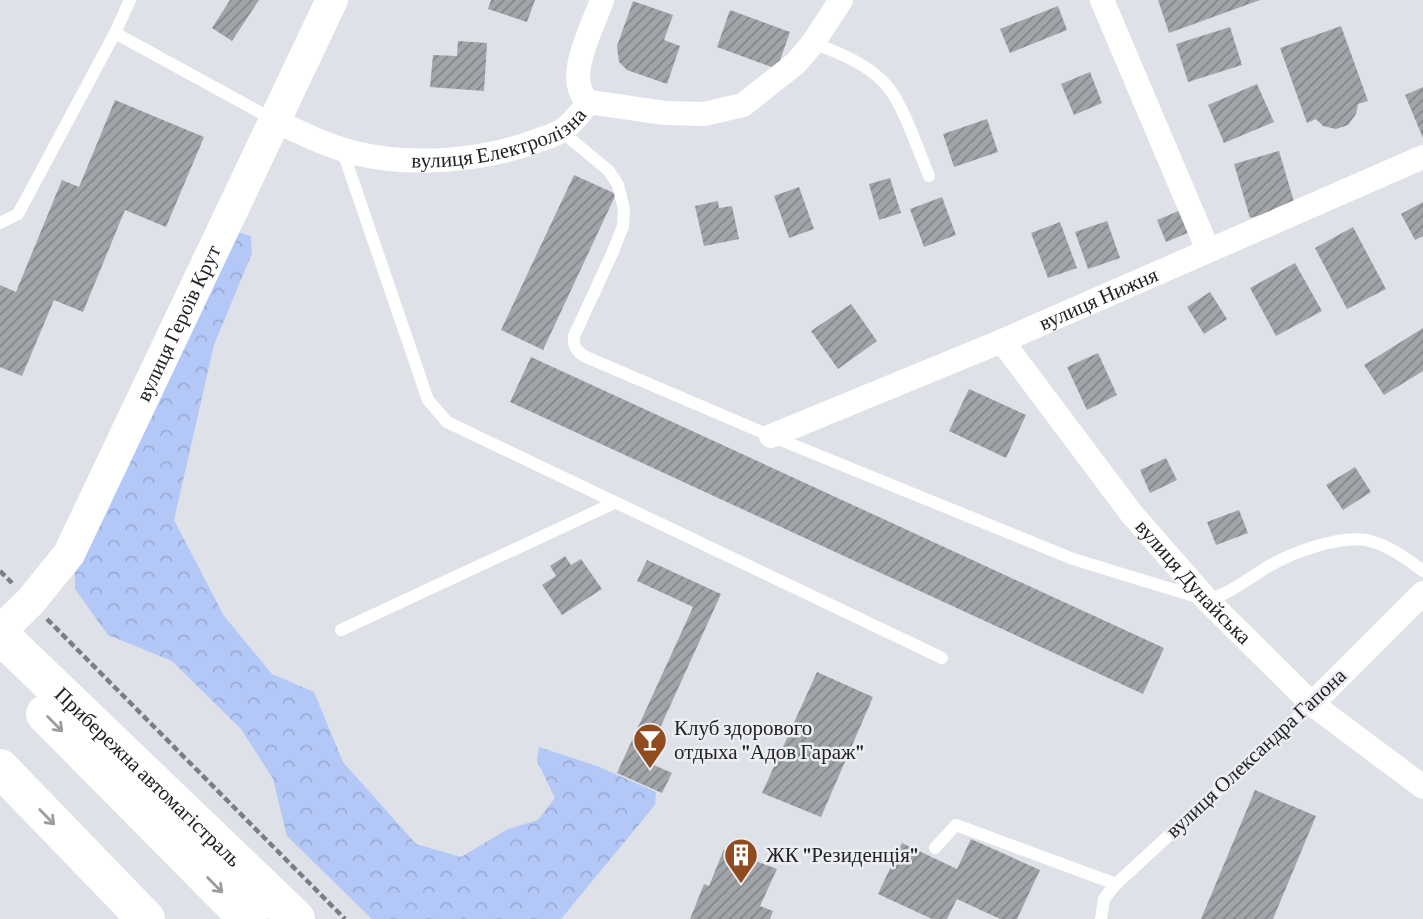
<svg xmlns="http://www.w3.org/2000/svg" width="1423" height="919" font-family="'Crimson Pro',serif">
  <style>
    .forest { fill: url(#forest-crowns) }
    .building { fill: url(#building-hatch) }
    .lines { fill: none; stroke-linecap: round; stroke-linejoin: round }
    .path { stroke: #7c7d81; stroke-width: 4.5; stroke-dasharray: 7 3.5; stroke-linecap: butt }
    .service { stroke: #fff; stroke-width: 12 }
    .minor { stroke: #fff; stroke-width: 24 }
    .tertiary { stroke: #fff; stroke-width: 32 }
    .primary { stroke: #fff; stroke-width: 38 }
    .oneway { stroke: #9b9c9c }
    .labels { text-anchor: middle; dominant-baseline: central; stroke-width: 5; stroke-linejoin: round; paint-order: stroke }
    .street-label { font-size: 21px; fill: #212224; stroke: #eceef4 }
    .poi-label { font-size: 21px; fill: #212224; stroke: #eceef4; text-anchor: start }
  </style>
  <defs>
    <pattern id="forest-crowns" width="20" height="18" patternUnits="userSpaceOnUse" patternTransform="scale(1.75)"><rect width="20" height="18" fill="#b3c8f7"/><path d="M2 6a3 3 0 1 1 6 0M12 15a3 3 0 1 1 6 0" fill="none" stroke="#9aacd4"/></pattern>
    <pattern id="building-hatch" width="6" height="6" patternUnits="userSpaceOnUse" patternTransform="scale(1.75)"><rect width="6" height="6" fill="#a1a4a9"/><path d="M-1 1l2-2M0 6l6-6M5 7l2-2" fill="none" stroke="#838589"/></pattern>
  </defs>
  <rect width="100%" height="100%" fill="#dee1e7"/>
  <polygon class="forest" points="238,232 251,236 252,253 214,345 174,520 224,616 272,674 314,692 343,762 416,844 461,857 508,829 538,820 555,798 537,761 539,747 597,766 656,792 655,805 561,919 372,919 287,836 273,779 241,729 172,661 108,635 75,589 75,557 190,261 209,240"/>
  <g class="building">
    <polygon points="230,0 259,0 232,41 212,28"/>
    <polygon points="491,0 535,0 527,22 488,9"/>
    <polygon points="1158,0 1260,0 1169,33"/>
    <polygon points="633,1 673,15 664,40 680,46 667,84 627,70 619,62 617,46"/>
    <polygon points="1058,6 1067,30 1010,53 1000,29"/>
    <polygon points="730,10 790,32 777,69 717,47"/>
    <polygon points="1341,26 1368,101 1358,104 1356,114 1348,125 1336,129 1323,126 1316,119 1307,123 1280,48"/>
    <polygon points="1230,27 1242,65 1188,82 1176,44"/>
    <polygon points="458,41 487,43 484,91 430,87 433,55 457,56"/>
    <polygon points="1090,72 1102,103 1074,115 1061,84"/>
    <polygon points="1257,84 1274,122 1224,143 1208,105"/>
    <polygon points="1423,87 1423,138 1405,95"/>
    <polygon points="115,100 204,137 166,227 125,210 83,312 54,300 22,376 0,367 0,285 16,292 62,180 79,187"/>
    <polygon points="987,119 998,152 954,167 943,134"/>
    <polygon points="1279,151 1295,205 1250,218 1234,164"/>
    <polygon points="574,175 616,194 543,350 501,330"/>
    <polygon points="890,178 901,213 879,220 869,184"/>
    <polygon points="799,187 814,229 789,238 774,196"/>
    <polygon points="942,197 956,235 924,247 910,209"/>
    <polygon points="718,201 719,208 732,206 739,239 704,246 695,206"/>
    <polygon points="1423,202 1423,236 1415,240 1401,214"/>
    <polygon points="1181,210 1190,232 1166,242 1157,220"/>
    <polygon points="1107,221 1120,258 1088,269 1075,232"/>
    <polygon points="1060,222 1077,268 1048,278 1031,233"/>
    <polygon points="1353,227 1386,289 1347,309 1315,248"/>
    <polygon points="1295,263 1322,311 1276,336 1250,288"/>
    <polygon points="1210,292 1227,319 1204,334 1187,307"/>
    <polygon points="851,304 877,341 838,369 811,331"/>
    <polygon points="1423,328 1423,371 1384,395 1364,365"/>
    <polygon points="1098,353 1117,395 1087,410 1067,367"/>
    <polygon points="531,357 1164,648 1143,694 510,402"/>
    <polygon points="969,389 1026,415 1006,458 949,431"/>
    <polygon points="1166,458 1177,480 1150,493 1140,470"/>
    <polygon points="1355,467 1371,492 1343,510 1326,485"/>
    <polygon points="1239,510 1248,533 1216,545 1207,522"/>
    <polygon points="565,556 571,565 581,559 602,589 562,615 542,585 556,576 550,566"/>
    <polygon points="647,560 721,594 645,761 672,773 662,793 617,773 693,607 637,581"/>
    <polygon points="817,672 873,697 821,817 762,793"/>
    <polygon points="1255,790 1316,816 1273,919 1201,919"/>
    <polygon points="971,839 1040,870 1017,919 1000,919 957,899 947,919 932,919 878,894 902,843 957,869"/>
    <polygon points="724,849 777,869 760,906 773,911 770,919 690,919 704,884 709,886"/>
  </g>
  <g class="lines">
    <g class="path">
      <polyline points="0,571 12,583"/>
      <polyline points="47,619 345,919"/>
    </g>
    <g class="service">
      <polyline points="130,0 115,33 274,120"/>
      <path d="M 813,43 C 839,53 869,64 888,87 C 903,105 919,152 929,176"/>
      <path d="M 561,131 L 609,171 L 618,185 L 624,209 L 623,226 L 612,254 L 574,336 C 573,347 577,352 586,357 L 771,436 L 1073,559 L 1207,600 C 1229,594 1245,581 1264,569 C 1288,554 1338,535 1366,540 C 1387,544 1407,559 1423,571"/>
      <polyline points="342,149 428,400 447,422 942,658"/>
      <polyline points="0,223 18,214 115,33"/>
      <polyline points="341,630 614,503"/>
      <polyline points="935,848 956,825 1116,884"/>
      <polyline points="1101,919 1104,899 1116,884 1312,704"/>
    </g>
    <g class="minor">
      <polyline points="1102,0 1208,250"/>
      <polyline points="589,102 665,113 704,114 743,105 796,63 813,43 841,0"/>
      <path d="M 589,102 C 562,81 593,27 602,0"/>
      <path id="s1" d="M 276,121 C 301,133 327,146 355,153 C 412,167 484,161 539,140 C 547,137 556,135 563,130 C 574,122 581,112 589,102"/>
      <path id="s2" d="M 1002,341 L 1131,513 L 1207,600 L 1312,704 L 1423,787"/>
      <path id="s3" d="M 771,436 L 1002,341 L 1423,157"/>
      <polyline points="1312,704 1423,593"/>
    </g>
    <path class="tertiary" id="s4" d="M 0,631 L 30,602 L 69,554 L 332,0"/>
    <g class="primary">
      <path id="s5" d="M 0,635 L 296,919"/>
      <polyline points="45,714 248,919"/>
      <polyline points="0,768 146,919"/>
    </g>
  </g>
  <defs><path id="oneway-shaft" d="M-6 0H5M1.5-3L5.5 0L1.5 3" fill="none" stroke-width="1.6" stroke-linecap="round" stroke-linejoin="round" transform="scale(1.75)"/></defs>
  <g class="oneway">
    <use href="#oneway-shaft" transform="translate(55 724) rotate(45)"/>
    <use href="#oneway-shaft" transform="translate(47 817) rotate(46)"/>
    <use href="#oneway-shaft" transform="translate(215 885) rotate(45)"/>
  </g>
  <defs>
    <g id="bar-pin" transform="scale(1.75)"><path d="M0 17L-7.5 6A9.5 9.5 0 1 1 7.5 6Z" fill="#904b21" stroke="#eceef4"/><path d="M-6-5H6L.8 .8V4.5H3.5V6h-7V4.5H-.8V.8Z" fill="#fff"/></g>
    <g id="building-pin" transform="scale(1.75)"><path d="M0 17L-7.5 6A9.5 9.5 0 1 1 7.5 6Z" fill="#904b21" stroke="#eceef4"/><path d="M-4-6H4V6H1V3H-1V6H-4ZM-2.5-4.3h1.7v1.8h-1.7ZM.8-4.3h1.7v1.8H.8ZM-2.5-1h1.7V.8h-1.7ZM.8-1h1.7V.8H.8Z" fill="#fff"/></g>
  </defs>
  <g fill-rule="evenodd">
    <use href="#bar-pin" x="650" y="740"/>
    <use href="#building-pin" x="741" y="855"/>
  </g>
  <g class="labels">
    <g class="street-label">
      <text stroke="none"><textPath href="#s1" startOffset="234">вулиця Електролізна</textPath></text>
      <text stroke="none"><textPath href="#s3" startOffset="355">вулиця Нижня</textPath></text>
      <text stroke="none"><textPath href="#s4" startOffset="359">вулиця Героїв Крут</textPath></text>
      <text stroke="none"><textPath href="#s2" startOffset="308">вулиця Дунайська</textPath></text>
      <text transform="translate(1256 753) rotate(-43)">вулиця Олександра Гапона</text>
      <text stroke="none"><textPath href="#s5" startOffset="205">Прибережна автомагістраль</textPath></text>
    </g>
    <g class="poi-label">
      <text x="674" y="728">Клуб здорового<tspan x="674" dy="24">отдыха "Адов Гараж"</tspan></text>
      <text x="766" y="855">ЖК "Резиденція"</text>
    </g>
  </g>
</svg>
